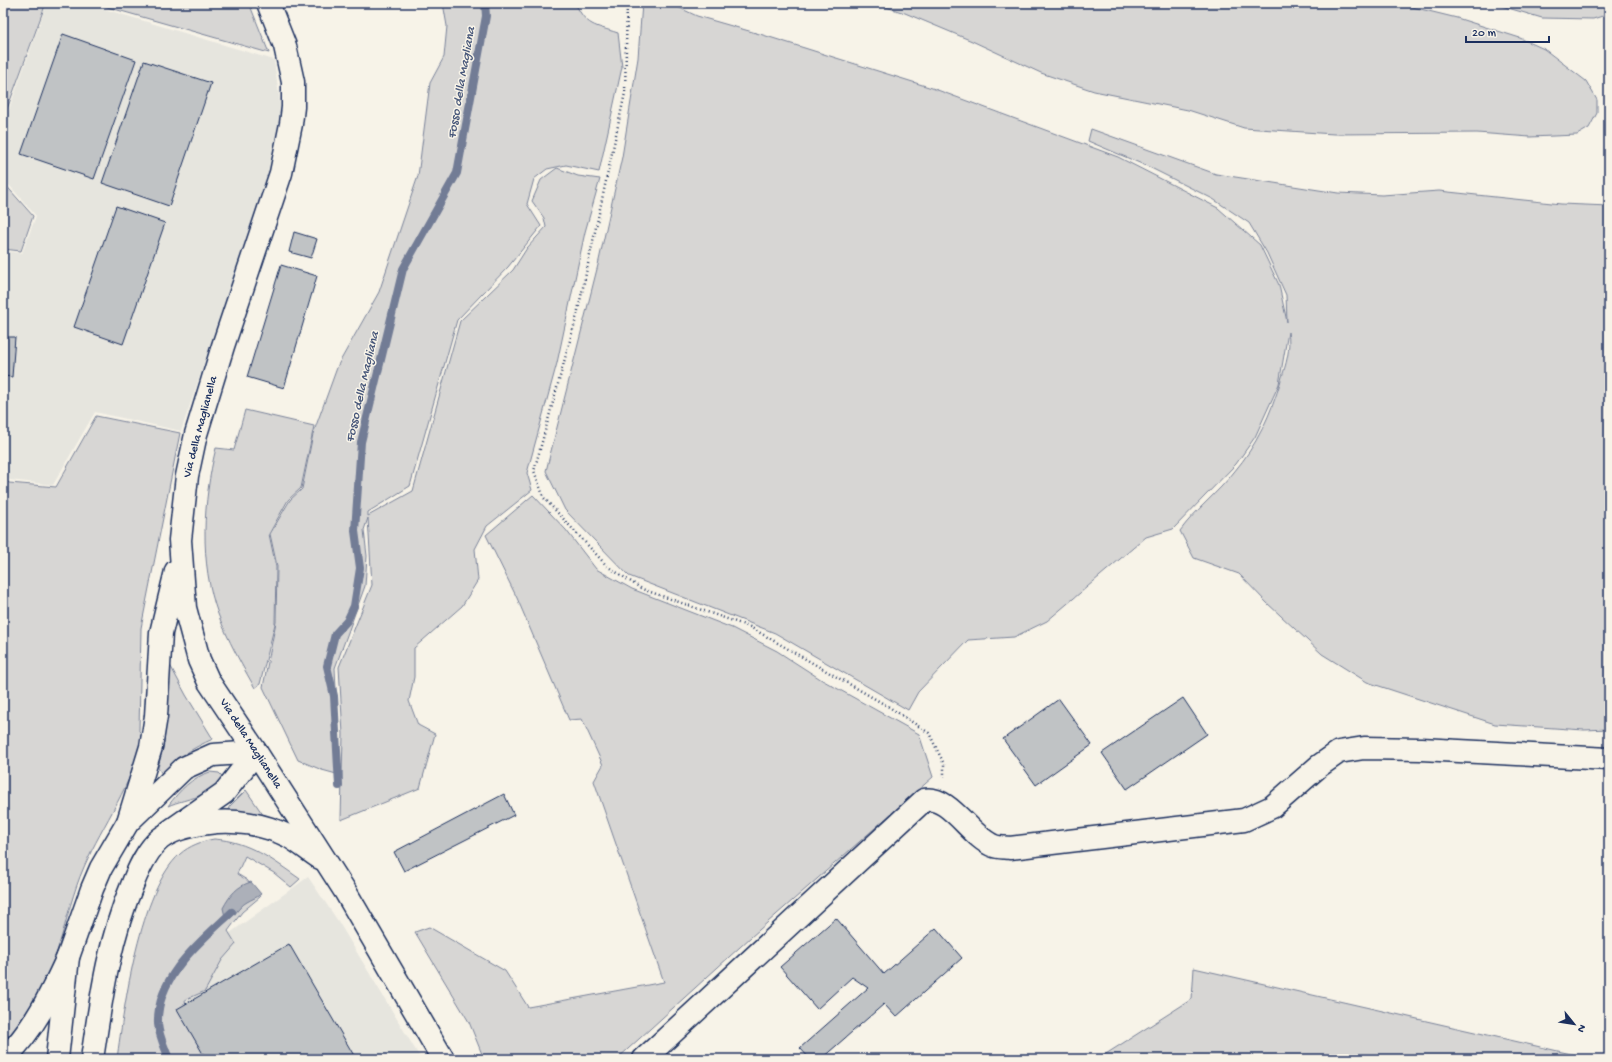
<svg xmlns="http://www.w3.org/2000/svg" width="1612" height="1062" font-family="'Gochi Hand',sans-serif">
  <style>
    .built { fill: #e6e5de }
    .green { fill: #d7d6d4; stroke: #798299 }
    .water { fill: #acb0b9; stroke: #727c95 }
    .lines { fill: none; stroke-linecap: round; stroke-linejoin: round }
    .stream { stroke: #727c95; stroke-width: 8 }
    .building { fill: #c0c3c5; stroke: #1b2f5e }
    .minor-casing { stroke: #1b2f5e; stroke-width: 25 }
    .major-casing { stroke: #1b2f5e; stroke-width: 25 }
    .highway-casing { stroke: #1b2f5e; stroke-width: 25 }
    .path { stroke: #1b2f5e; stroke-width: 2.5; stroke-dasharray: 1 3; stroke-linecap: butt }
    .minor { stroke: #f7f3e8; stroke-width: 22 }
    .major { stroke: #f7f3e8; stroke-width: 22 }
    .highway { stroke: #f7f3e8; stroke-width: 22 }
    .labels { text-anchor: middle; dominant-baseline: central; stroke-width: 3; stroke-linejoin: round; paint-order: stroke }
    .street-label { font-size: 12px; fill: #1b2f5e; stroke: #f7f3e8 }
    .water-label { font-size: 13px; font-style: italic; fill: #465679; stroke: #f7f3e8 }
  </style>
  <rect width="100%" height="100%" fill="#f7f3e8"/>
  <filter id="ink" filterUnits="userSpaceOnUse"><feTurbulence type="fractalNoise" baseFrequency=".025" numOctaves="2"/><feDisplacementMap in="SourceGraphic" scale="8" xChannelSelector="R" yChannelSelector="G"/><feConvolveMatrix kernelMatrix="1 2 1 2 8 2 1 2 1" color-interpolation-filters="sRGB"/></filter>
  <g filter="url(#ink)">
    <g class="built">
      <polygon points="47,3 84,3 274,60 283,124 273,172 258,208 181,431 95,412 53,485 10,480 3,474 3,251 22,253 36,216 3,178 3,126"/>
      <polygon points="308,877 338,921 421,1059 188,1059 175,996 216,943"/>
    </g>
    <g class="green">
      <polygon points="3,3 46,3 3,120"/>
      <polygon points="93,3 249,3 269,53"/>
      <path d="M 443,3 L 575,3 C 587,27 594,25 618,33 L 622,67 L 599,172 L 566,165 L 547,169 L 534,179 L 527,204 L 541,226 L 508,267 L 457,320 L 410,486 L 368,512 L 368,516 L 413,491 L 460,321 L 513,270 L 527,248 L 546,227 L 544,218 L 532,201 L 541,180 L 557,168 L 578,176 L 600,179 L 585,232 L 557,363 L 527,473 L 532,490 L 487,526 L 475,549 L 478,580 L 462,606 L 414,648 L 414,677 L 409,701 L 418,725 L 435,734 L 420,788 L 341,820 L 343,734 L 339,667 L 372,585 L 368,518 L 364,530 L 367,556 L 365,586 L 335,668 L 340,775 L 322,770 L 298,760 L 263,687 L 276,622 L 277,566 L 270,534 L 290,500 L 302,489 L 313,434 L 338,365 L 379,292 L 418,176 L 430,83 L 444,57 L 447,26 Z"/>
      <path d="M 642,3 L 669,3 L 697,16 L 763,35 L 932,88 L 1118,157 L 1218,208 L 1260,245 L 1279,285 L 1287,322 L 1286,295 L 1267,253 L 1249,223 L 1213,199 L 1149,167 L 1088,141 L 1091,129 L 1216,174 L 1338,193 L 1382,195 L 1439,191 L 1561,204 L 1609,206 L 1609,729 L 1584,730 L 1495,724 L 1367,682 L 1322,654 L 1267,603 L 1239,574 L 1194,558 L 1180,531 C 1196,509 1218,493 1234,472 C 1257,445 1271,414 1281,380 C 1286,364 1291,349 1288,332 L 1279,384 L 1255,437 L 1236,464 L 1173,529 L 1146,537 L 1047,621 L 1014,637 L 968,640 L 918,692 L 908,710 L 775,633 L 629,576 L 565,510 L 546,471 L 598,265 L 622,157 L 638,58 Z"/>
      <polygon points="873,3 1396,3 1457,18 1520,38 1544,49 1586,81 1597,100 1597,113 1589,128 1577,135 1530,137 1477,133 1334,134 1244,128 1188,110 1094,91 1041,73 972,41 905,13"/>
      <polygon points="1491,3 1609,3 1609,14 1593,19 1542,18"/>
      <polygon points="3,182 33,216 21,251 3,249"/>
      <path d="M 245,410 L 314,426 L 301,488 L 288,500 L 269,534 L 276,567 L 275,624 L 260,684 L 255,688 C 241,664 228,640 218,614 C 199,562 203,501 216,448 L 234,450 Z"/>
      <path d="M 96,416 L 180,433 L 141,628 L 139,731 L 143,735 C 134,783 103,823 84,867 C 73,892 67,919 59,945 C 49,977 26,1018 3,1042 L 3,478 L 9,483 L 56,487 Z"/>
      <polygon points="533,495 566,530 596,569 632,589 732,628 777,651 822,680 919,734 933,777 751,937 617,1059 484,1059 469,1022 415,932 429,927 505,971 528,1007 664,982 594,781 603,765 582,719 569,720 517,598 486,535"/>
      <path d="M 170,665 L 186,695 L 213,739 C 192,748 177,758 162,774 L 158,768 L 164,743 Z"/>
      <path d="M 210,772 L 219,773 L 223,777 C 210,799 188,797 168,806 C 180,790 191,778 210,772 Z"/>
      <polygon points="246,790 268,822 228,811 229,807"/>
      <path d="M 214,839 C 248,841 273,860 300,879 L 291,887 L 274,873 L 245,856 L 237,874 L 247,880 L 260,897 L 242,912 L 228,931 L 236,944 L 222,960 L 205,991 L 185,1000 L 186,1009 L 211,1059 L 117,1059 C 124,1006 140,890 180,854 C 189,846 202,841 214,839 Z"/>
      <polygon points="1194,968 1593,1059 1098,1059 1192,999"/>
    </g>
    <path class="water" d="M 251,882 L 261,894 C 256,898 252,899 247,902 C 238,907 235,917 226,921 L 223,908 C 230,895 237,886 251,882 Z"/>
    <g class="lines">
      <g class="stream">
        <polyline points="339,786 334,696 327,666 335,634 347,621 354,606 360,568 355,531 361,442 403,269 457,173 486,16 485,3"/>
        <path d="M 169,1059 C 165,1048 159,1036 158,1024 C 156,976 201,941 232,912"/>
      </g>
    </g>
    <g class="building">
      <polygon points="63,34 136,60 94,179 21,154"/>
      <polygon points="144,61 211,83 169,206 102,183"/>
      <polygon points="116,206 165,223 123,344 74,327"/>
      <polygon points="294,232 317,239 311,258 289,252"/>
      <polygon points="281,265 317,276 284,388 247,377"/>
      <polygon points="3,337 15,337 12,377 3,376"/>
      <polygon points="1183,698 1207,734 1127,789 1102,753"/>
      <polygon points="1059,699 1092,745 1036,785 1003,739"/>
      <polygon points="504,794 514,815 404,871 394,852"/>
      <polygon points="836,918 884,974 936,928 962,958 896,1017 884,1004 821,1059 810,1059 800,1048 868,988 852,977 817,1009 780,967"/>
      <polygon points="289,944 356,1059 206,1059 177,1009"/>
    </g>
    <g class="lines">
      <g class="minor-casing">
        <g id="minor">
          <polyline points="128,822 151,747 156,716 161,633 176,571"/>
          <polyline points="170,831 224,793 256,752 209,682 199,660 185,608 180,540 187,476 196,434 223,346 281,173 291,124 293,107 293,82 285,46 268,3"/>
          <path d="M 644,1059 L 924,800 C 949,794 971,838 994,846 C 999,848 1005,847 1010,848 L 1244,820 L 1272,807 L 1319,766 L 1339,752 L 1364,748 L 1421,749 L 1609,759"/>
        </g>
      </g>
      <g class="major-casing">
        <g id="major">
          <polyline points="57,1059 68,957 92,889 101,868 128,822 184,768 213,755 256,752 345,891 443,1059"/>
          <path d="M 92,1059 C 101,999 109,939 133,883 C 139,868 147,850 160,839 C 172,829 193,825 208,823 C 234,819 264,824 288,836 C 299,842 309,851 320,858"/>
        </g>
      </g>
      <g class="highway-casing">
        <path id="highway" d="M 4,1059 C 34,1030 51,994 68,957"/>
      </g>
      <polyline class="path" points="627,3 625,93 577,315 534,471 544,498 607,566 642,589 750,627 889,707 929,733 944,764 944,777"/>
      <use href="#minor" class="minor"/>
      <use href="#major" class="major"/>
      <use href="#highway" class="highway"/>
    </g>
  </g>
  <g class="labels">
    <g class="street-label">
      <text transform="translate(201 427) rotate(-75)">Via della Maglianella</text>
      <text transform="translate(250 744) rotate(57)">Via della Maglianella</text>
    </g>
    <g class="water-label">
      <text transform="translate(462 83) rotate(-80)">Fosso della Magliana</text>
      <text transform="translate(363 387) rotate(-77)">Fosso della Magliana</text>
    </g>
  </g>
  <rect width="1612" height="1062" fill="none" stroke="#f7f3e8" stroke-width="16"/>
  <rect x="8" y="8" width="1596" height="1046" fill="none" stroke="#1b2f5e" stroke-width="1.5" filter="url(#ink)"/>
  <g transform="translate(1574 1024) rotate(120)" stroke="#f7f3e8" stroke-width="3" paint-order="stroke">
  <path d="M0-3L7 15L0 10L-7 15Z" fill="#1b2f5e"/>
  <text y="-6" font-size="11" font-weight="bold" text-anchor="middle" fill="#1b2f5e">N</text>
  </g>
  <path d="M1466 36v6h83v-6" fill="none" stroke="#1b2f5e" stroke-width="2"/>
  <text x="1472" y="36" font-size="12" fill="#1b2f5e" stroke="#f7f3e8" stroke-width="3" paint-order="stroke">20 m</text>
</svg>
